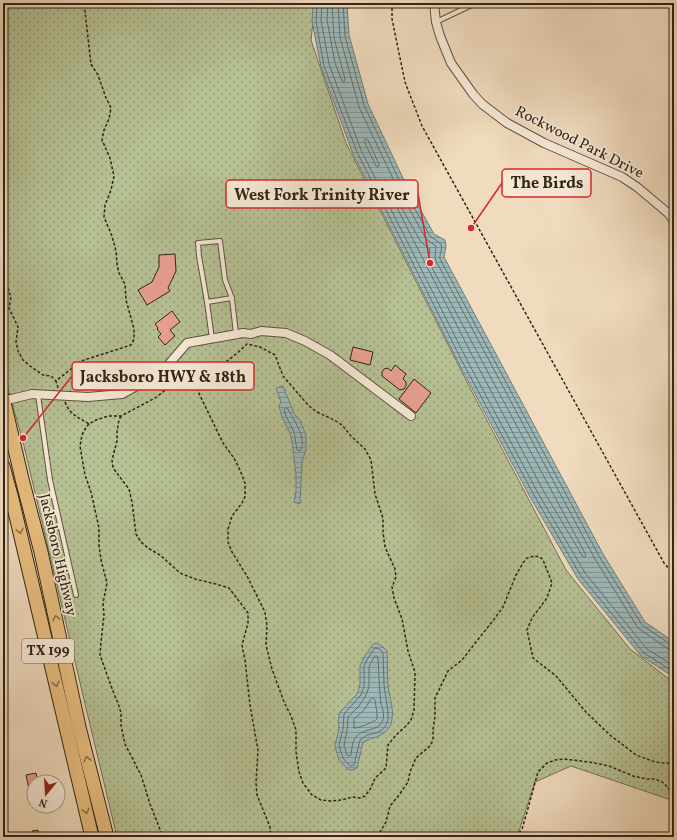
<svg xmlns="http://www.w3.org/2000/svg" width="677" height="840" font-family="Vollkorn,serif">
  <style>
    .grass { fill: url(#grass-dots); stroke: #737356 }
    .water { fill: url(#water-rules); stroke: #717e79 }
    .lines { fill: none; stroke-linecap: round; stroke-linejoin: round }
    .shore { stroke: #666f68; stroke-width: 1 }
    .building { fill: #e89f91; stroke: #302517 }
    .lane-casing { stroke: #605241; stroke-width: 6 }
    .street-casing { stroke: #605241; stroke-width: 10 }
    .primary-casing { stroke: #302517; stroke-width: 15 }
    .path { stroke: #302517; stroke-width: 1.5; stroke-dasharray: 3 2; stroke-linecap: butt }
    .lane { stroke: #f5e8d5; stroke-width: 4 }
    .street { stroke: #f5e8d5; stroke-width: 8 }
    .primary { stroke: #e8be7f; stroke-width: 13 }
    .oneway { stroke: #8c724b }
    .labels { text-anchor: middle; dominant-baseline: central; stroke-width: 3.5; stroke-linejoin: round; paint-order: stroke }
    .shield { fill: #f5e8d5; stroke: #6b6050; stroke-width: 1 }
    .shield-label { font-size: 14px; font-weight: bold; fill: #302517 }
    .street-label { font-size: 15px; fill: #302517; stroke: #f5e8d5 }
    .leader { fill: none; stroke: #d62828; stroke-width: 1.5 }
    .callout-dot { fill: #d62828; stroke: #f5e8d5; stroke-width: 1.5 }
    .callout { fill: #f5e8d5; stroke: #d62828; stroke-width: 1.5 }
    .callout-label { font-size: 16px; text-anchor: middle; font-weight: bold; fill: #302517 }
  </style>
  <defs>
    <pattern id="grass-dots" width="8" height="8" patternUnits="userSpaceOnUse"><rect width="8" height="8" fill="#b6c194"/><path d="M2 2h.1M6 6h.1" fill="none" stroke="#949d78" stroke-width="1.8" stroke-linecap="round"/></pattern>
    <pattern id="water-rules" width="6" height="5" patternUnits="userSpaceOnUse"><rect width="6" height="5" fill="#9db9ba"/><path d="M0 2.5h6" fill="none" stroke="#809696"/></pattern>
  </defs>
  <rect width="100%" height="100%" fill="#f0dbbe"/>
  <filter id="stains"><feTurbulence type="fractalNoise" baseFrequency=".005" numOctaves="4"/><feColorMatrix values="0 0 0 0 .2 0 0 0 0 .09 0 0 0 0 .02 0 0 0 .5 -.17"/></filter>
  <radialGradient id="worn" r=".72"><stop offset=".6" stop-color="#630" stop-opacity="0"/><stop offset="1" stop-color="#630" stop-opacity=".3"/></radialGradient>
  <polygon class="grass" points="3,3 315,3 311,40 346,143 472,392 566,570 630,649 674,683 674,801 571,766 535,782 517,837 117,837 86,708 23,442 3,371"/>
  <g class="water">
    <polygon points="313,3 347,3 349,35 368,104 403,178 434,234 445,240 446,246 444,257 603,554 645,622 674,642 674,677 641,656 578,579 530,497 459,364 353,154 321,67 312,21"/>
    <polygon points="283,386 294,413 301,422 306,436 306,449 302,462 300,504 294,502 296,491 296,475 292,441 290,433 282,417 279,406 281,402 276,388"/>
    <path d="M 376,643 L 382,646 L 387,651 C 388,662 387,674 388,685 C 389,696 394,708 392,719 C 392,724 389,729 385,732 C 379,738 370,738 363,742 L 357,768 L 352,770 L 347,769 L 344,765 L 339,760 L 336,750 L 335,745 L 339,729 L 338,721 L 340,712 L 357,694 L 360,685 L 360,666 L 363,659 L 373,644 Z"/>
  </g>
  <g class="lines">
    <g class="shore">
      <polyline points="317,3 316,21 324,66 357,152 463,363 534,495 581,576 644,653 674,672"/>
      <polyline points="322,3 321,20 329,64 361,150 467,360 538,493 585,573 647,649 674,666"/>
      <polyline points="328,3 327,20 335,63 342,81 344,82 345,79 334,38 332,3"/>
      <polyline points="338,3 340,37 359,107 395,183 426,239 436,246 435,257 436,261 595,559 638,628 668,649 674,650"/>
      <path d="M 343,3 L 345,36 L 364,105 L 399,180 L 430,236 L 441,244 C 443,249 439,254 440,259 L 599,556 L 642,625 L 670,644 L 674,645"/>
      <polygon points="366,139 368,140 379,164 378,167 376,166 364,141"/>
      <polygon points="394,197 396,198 421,242 430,249 429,258 430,264 586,555 585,557 583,557 543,490 473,357 393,200"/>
      <path d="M 286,408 L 288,409 C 293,420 308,438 300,451 L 297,450 L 294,432 L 286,416 L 284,410 Z"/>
      <polygon points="375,648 380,649 383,653 384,685 388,712 388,720 386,725 382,730 376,733 367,735 360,740 354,765 351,766 349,765 343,758 340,749 339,745 343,729 344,714 361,695 364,686 364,666 367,660"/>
      <path d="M 375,656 L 377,656 L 378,657 C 379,673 379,688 381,704 C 383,709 385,716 382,722 C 377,732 362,728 356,737 C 352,741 352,749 351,755 L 349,756 L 347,755 L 344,746 L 347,730 L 348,717 L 359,706 L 365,697 L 369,687 L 369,667 Z"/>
      <path d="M 373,698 L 375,700 L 377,713 L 377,719 C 374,722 359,728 354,728 L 354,719 L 364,710 L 371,699 Z"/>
    </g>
  </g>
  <g class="building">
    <polygon points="175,254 176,271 168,288 170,291 147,305 138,290 152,282 159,267 159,255"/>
    <polygon points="172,311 180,322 170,330 175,336 165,345 158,337 161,334 157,329 158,328 155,324"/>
    <polygon points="353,347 373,352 370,365 350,360"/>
    <polygon points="395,365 406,374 403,379 406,382 406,386 404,389 400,390 382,376 382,372 384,369 388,368 391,371"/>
    <polygon points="414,379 431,393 416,413 399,399"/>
    <polygon points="36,773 38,782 34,782 34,806 41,806 33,808 26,775"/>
    <polygon points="38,830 39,837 33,837 32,831"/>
    <polygon points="62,833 63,837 51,837 50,835"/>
  </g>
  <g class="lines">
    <g class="lane-casing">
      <g id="lane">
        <polyline points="436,22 476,3"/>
        <polyline points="207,302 199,256 198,243 220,241 225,280 232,298"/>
        <polyline points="212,339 207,302 232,298 236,334"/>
        <polyline points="38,395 50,480 76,595"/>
      </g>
    </g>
    <g class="street-casing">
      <g id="street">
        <polyline points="434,3 436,22 440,36 451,63 473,94 482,104 507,123 544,143 622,177 637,187 668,213 674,221"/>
        <polyline points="3,401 32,394 88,397 122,394 162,372 187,343 243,333 251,334 261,331 286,333 305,341 330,355 411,416"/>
      </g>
    </g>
    <g class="primary-casing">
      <g id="primary">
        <polyline points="3,398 22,479 41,552 79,727 107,837"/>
        <polyline points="3,466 12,499 92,837"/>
      </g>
    </g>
    <g class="path">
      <polyline points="392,3 392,19 405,82 422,126 664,563 674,575"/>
      <polyline points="3,279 7,286 11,297 9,308 18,327 16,342 18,351 23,360 30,366 43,375 51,376 56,381"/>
      <polyline points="58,388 56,381 81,361 131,345 134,339 134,329 126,300 125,284 119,273 117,264 116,251 112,236 104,217 105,205 111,190 114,176 110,158 102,140 104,130 109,119 111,108 106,98 98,75 91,64 84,3"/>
      <path d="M 65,402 C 70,415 78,417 89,424 L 96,420 L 108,416 L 121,416 L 155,398 L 172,385 L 185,379 L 191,377 L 223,443 L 234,458 L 240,470 L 245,483 L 245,497 L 242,503 L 232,516 L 228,529 L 228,542 L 232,552 L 247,576 L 265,612 L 267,626 L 266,645 L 272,669 L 284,702 L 291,716 L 296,730 L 296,752 L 299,772 L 303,783 L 312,795 L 321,800 L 331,801 L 342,800 L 352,797 L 360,798 L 365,796 L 371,788 L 375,778 L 386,768 L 388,745 L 396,735 L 406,726 L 411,720 L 414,710 L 415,672 L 408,651 L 402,619 L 394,598 L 392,587 L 396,577 L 395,569 L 385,547 L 383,532 L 383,518 L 375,494 L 371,460 L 365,449 L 351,436 L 342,425 L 334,420 L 317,412 L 309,406 L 283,376 L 275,355 L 260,347 L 247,344 C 232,359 213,373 191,377"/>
      <polyline points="121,416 119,420 117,431 117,441 112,460 113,468 129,489 132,502 136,534 141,542 148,548 160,555 180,573 195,579 216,584 229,588 248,613 248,623 242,645 245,660 250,705 258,750 256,783 257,795 270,827 271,837"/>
      <polyline points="89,424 86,427 82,435 80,446 85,475 91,492 99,528 99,545 101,560 107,583 103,603 104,615 101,642 100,655 114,694 118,703 121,713 121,725 125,744 141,775 150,804 163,837"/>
      <polyline points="377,837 386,822 390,806 399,795 408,782 410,772 416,758 431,745 433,739 433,730 435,716 435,698 448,671 462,660 495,618 503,607 516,575 523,563 527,558 534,556 540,557 543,560 552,583 547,598 532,618 527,630 533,658 556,676 586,712 610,735 636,755 655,762 674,764"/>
      <polyline points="516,837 522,829 527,812 538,772 547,763 555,760 564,759 589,762 609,766 633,776 647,779 655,779 664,783 674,796"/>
    </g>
    <use href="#lane" class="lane"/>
    <use href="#street" class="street"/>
    <use href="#primary" class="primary"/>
  </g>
  <defs><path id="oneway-chevron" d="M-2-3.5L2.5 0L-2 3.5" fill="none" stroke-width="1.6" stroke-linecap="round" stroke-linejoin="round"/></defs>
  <g class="oneway">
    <use href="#oneway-chevron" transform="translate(20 531) rotate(77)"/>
    <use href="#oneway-chevron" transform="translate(56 618) rotate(-102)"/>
    <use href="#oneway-chevron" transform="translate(56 684) rotate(77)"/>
    <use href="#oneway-chevron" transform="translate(87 759) rotate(-104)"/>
    <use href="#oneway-chevron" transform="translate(86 811) rotate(76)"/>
  </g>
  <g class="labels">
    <rect class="shield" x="22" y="639" width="52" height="24" rx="3"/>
    <g class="shield-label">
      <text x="48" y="651">TX 199</text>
    </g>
    <g class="street-label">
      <text transform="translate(579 143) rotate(27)">Rockwood Park Drive</text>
      <text transform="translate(57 555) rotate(77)">Jacksboro Highway</text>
    </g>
  </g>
  <path class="leader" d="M471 228L502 183M430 263L418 194M23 438L72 376"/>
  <g class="callout-dot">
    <circle cx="471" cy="228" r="4"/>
    <circle cx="430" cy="263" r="4"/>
    <circle cx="23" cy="438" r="4"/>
  </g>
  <g class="callout">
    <rect x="502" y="169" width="89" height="28" rx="4"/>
    <rect x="226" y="180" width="192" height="28" rx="4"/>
    <rect x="72" y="362" width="182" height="28" rx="4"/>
  </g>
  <g class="callout-label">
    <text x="547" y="188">The Birds</text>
    <text x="322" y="200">West Fork Trinity River</text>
    <text x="163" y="382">Jacksboro HWY &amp; 18th</text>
  </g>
  <rect width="677" height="840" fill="none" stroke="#f0dbbe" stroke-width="16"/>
  <rect x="4" y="4" width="669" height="832" fill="none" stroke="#302517" stroke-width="2"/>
  <rect x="8" y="8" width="661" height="824" fill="none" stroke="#302517"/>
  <g transform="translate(46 794) rotate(198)"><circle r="19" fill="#f5e8d5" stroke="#a69a89"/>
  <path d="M0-3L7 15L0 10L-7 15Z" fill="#8f2418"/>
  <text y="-6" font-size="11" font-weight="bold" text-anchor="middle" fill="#302517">N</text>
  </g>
  <rect width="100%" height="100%" filter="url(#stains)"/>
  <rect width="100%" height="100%" fill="url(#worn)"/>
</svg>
